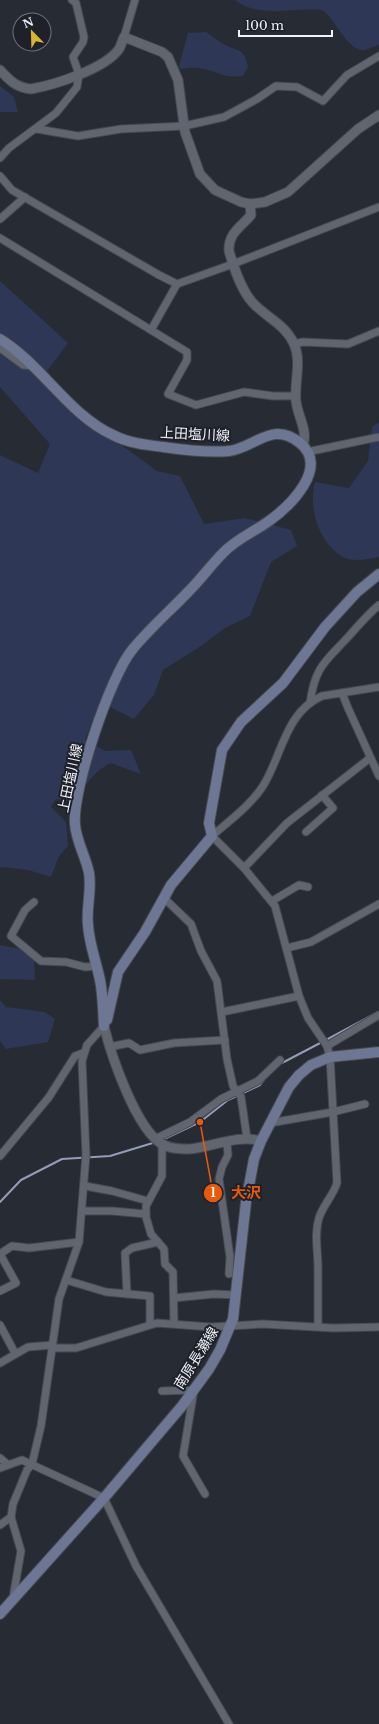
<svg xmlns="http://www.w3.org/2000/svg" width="379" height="1724" font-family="'Libre Baskerville','Noto Sans JP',serif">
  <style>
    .green { fill: #2e3755 }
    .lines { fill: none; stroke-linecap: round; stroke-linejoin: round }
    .stream { stroke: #939cb9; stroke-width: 2 }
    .minor-casing { stroke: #464951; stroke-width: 9 }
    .tertiary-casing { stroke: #464951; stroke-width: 11 }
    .secondary-casing { stroke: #464951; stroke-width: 12 }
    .minor { stroke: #616570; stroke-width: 7 }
    .tertiary { stroke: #616570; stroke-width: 9 }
    .secondary { stroke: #6d7693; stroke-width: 10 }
    .labels { text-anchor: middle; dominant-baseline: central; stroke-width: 4; stroke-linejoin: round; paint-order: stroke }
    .street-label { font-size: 14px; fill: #f0f2f9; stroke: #1e212a }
    .leader { fill: none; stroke: #e8590c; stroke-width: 1.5 }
    .callout-dot { fill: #e8590c; stroke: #1e212a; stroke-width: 1.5 }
    .mark-label { font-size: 12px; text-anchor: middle; font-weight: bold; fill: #fff }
    .callout-label { font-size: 15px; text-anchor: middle; font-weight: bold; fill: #e8590c; stroke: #1e212a; stroke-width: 4; stroke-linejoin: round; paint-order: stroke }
  </style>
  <rect width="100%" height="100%" fill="#272b34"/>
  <g class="green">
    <path d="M 235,0 L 379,0 L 379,45 C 374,46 366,51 361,50 C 345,47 335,18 322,10 C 293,7 259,19 235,0 Z"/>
    <path d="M 206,32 C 212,36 218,41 225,45 C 240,52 244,48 248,67 L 243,76 C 226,79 219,72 203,69 C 195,67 189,68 181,69 L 179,66 L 188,33 Z"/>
    <polygon points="0,86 14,97 18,112 0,112"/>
    <polygon points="0,281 68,343 41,379 74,416 127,449 157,471 180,476 204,524 245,518 291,530 297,546 271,562 250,616 225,628 201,646 163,670 154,695 134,719 100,702 85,739 105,751 131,750 141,774 110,763 98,771 71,801 56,799 51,807 66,822 68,846 59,856 51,877 28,870 1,867 0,869 0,455 38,473 50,444 0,387"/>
    <path d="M 379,422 L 379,557 C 369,559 355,562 345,558 C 319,545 308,508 315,482 L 349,488 L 368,461 L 372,427 Z"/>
    <polygon points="0,945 21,949 34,960 35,980 0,979"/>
    <polygon points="0,1000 6,1007 45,1012 55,1019 48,1042 6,1049 0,1041"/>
  </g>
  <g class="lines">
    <g class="stream">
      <polyline points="326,1040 378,1012"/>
      <polyline points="282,1063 322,1042"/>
      <polyline points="241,1094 260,1085 264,1080"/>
      <polyline points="162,1140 200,1122 228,1100 237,1096"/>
      <polyline points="0,1202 21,1180 62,1159 110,1156 156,1142"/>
    </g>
    <g class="minor-casing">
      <g id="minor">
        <polyline points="124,37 135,0"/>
        <polyline points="37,129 78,136 121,129 184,126 224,117 257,99 276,86 297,87 323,101 347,75 379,56"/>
        <polyline points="0,158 9,148 56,113 77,87 79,74 73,57 83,42 84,37 76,3 72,0"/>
        <polyline points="0,176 12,190 159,275 177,284 233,264 379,207"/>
        <polyline points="0,219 25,197"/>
        <polyline points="0,238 187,352 187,360 168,394 196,405 244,392 273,396 296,396"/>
        <polyline points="151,330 177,284"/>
        <polyline points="294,344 303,342 348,344 379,331"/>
        <polyline points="0,348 23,365 33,366"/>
        <polyline points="307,452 379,437"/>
        <polyline points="342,693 348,708 379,776"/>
        <path d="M 310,703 C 315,666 326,661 349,636 C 360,624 366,616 379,605"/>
        <polyline points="306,832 333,808 322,795"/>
        <polyline points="244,868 287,823 370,758"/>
        <polyline points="165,899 191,924 201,951 217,981 227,1059 233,1086 241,1097 247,1138"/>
        <polyline points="272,901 299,885 308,887"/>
        <polyline points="34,902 25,910 11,936 41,961 66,962 85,967 97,966"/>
        <polyline points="287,948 311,942 379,904"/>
        <polyline points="222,1012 299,996"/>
        <polyline points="327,1046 379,1015"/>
        <polyline points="109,1047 129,1043 140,1050 174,1043 225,1040"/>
        <polyline points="270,1123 333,1112 365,1104"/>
        <polyline points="155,1139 190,1122 221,1099 258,1081 280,1060"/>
        <polyline points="227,1142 228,1155 222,1167 219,1179 230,1257 229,1274"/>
        <polyline points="162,1145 162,1176 146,1206 146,1217 151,1234 164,1249 165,1264 173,1272 174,1323"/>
        <polyline points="0,1156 49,1097 75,1056 83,1053"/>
        <polyline points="85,1186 112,1191 148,1201"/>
        <polyline points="82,1211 112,1211 146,1214"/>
        <polyline points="0,1254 12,1246 29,1248 79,1242"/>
        <polyline points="66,1280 106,1292 150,1296 150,1324"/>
        <polyline points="0,1291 16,1283 0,1254"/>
        <polyline points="127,1294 125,1253 132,1248 158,1242"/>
        <polyline points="174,1298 214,1294 236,1295"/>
        <polyline points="0,1325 15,1353"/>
        <path d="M 318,1326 C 318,1307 318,1287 318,1268 C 318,1251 314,1234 319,1218 C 323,1205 333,1196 337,1183 L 330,1057 L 327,1046 L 308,1018 L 299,996 L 275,906 L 244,868 L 212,836 C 230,820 250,806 263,786 C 282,756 285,712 322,696 L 379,687"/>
        <polyline points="52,1348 76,1348 157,1323 211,1327 263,1324 333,1328 379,1327"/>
        <polyline points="0,1363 28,1347 53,1345"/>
        <polyline points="162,1391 194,1390 183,1456 205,1494"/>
        <polyline points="0,1458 7,1464"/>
        <polyline points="0,1468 22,1460 104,1498 136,1566 229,1724"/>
        <polyline points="0,1525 11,1517"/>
        <polyline points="13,1598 21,1551 11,1517 13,1504 27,1470 32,1464 41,1426 59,1299 79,1242 86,1155 82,1061 87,1045 104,1026"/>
      </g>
    </g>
    <g class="tertiary-casing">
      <g id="tertiary">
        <path d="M 0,70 C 9,80 17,88 31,89 C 54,85 105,69 119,49 C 121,46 122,41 124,37 L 162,52 L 168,57 L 178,80 L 185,132 L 200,174 L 215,190 L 241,202 L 250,204 L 265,202 L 288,192 L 358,129 L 379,115"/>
        <path d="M 250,204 L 251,215 C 241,227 228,233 229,251 C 234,268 241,290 253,303 C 267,318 285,324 294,344 C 302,362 294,382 296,401 C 298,418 308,429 303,446"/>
        <path d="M 104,1026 C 111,1055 136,1129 162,1144 C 170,1149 180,1149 189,1149 C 213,1147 237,1134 261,1141"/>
      </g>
    </g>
    <g class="secondary-casing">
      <g id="secondary">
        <path d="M 0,339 C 41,364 70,416 113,435 C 128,443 146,445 163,447 C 184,450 208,453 229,451 C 255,448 272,420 300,443 C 330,467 290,506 269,521 C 254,532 236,539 223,553 C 211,565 201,579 189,591 C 170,611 149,629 132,650 C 110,677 72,790 75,824 C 76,841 86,857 89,873 C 92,891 86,907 88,925 C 89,943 96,961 100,980 C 103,995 103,1010 104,1026"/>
        <polyline points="107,1020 118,972 145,932 171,885 212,836 209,823 222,750 241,722 283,683 325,627 357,592 379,574"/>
        <polyline points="0,1614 104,1498 182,1406 209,1369 220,1350 233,1319 246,1202 254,1159 261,1141 289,1087 299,1075 311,1065 330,1057 379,1052"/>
      </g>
    </g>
    <use href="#minor" class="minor"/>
    <use href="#tertiary" class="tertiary"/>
    <use href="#secondary" class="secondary"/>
  </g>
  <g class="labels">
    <g class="street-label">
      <text transform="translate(195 434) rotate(3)">上田塩川線</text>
      <text transform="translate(70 778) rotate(-78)">上田塩川線</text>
      <text transform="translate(196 1358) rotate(-58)">南原長瀬線</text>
    </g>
  </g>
  <path class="leader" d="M200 1122L213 1193"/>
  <g class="callout-dot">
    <circle cx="200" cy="1122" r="4"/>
    <circle cx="213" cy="1193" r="10"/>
  </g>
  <g class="mark-label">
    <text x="213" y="1197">1</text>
  </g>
  <g class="callout-label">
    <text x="246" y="1198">大沢</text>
  </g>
  <g transform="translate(32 32) rotate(337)"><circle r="19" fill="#1e212a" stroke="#72757d"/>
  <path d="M0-3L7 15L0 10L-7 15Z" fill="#d9b334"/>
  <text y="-6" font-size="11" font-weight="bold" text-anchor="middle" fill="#f0f2f9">N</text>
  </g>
  <path d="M239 30v6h93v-6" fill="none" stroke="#f0f2f9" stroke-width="2"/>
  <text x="245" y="30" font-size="12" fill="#f0f2f9" stroke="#1e212a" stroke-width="3" paint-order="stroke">100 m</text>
</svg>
